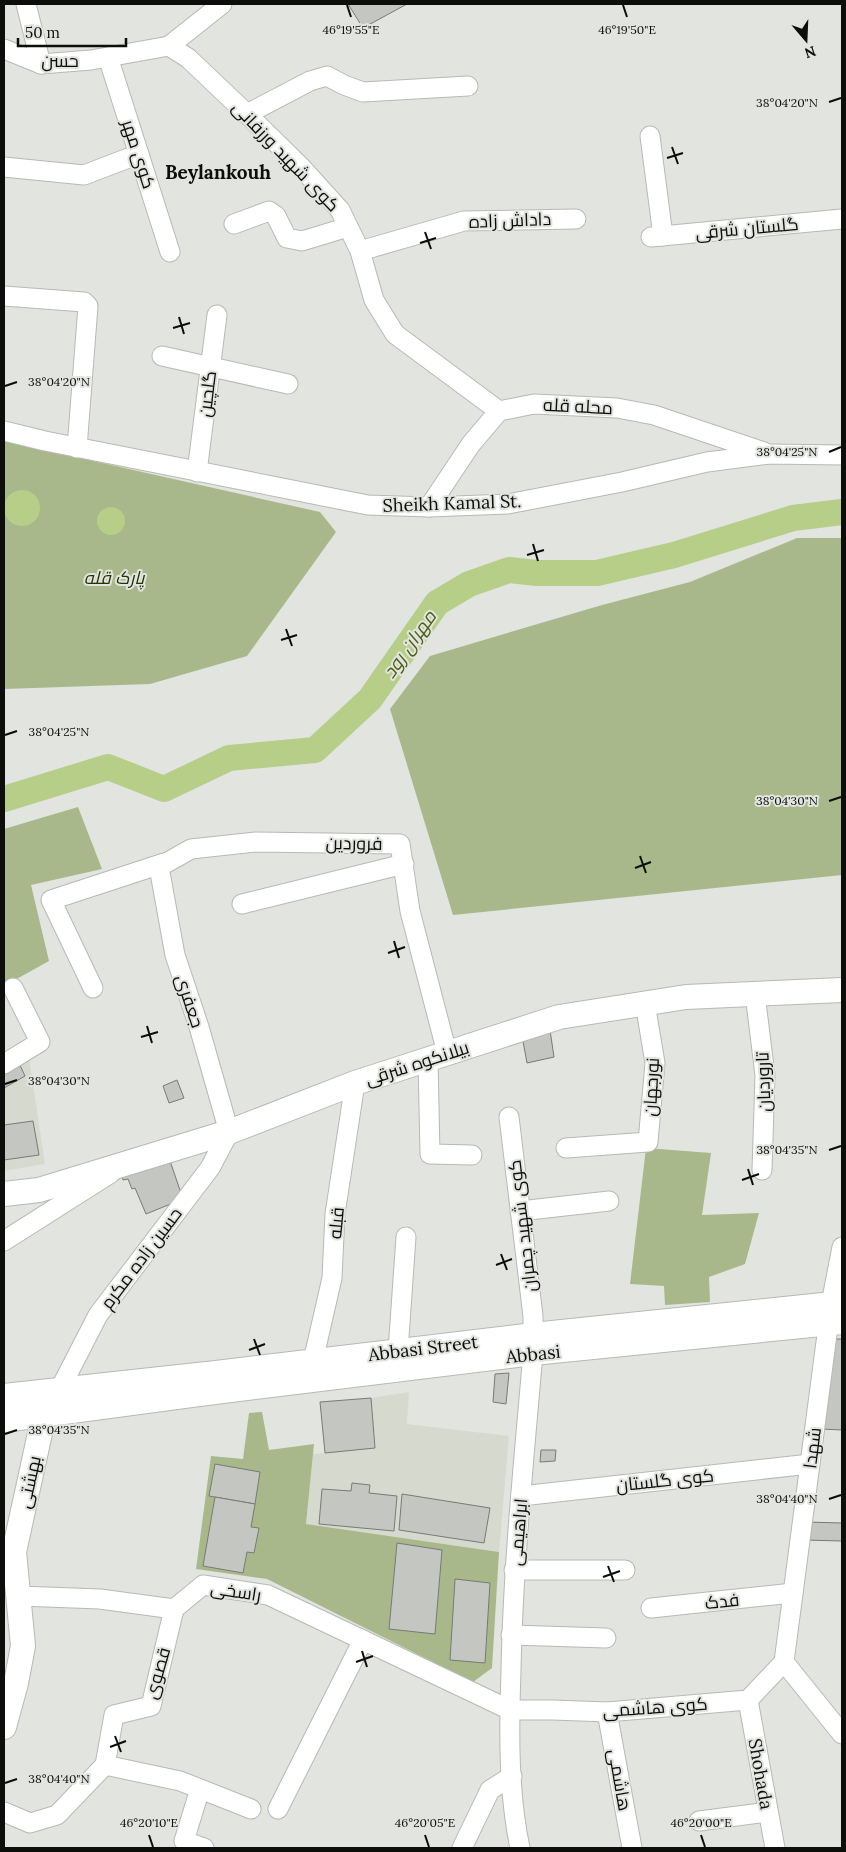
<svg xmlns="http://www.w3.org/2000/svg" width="846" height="1852" font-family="Lora,Cairo,serif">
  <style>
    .built { fill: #d6dace }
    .green { fill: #a9b88a }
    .water { fill: #b7ce88 }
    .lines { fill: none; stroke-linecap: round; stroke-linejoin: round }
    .river { stroke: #b7ce88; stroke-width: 26 }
    .building { fill: #c4c6c1; stroke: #787a75 }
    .minor-casing { stroke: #b7b9b4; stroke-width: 21 }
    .major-casing { stroke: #b7b9b4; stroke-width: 26 }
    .minor { stroke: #fff; stroke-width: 19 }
    .major { stroke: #fff; stroke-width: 24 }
    .ticks { fill: none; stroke: #0d0e0c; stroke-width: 2 }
    .labels { text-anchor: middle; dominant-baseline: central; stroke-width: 4; stroke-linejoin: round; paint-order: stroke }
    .street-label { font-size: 18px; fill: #0d0e0c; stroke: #e2e4df }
    .park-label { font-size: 18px; font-style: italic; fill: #263200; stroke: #e2e4df }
    .neighbourhood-label { font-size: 19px; font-weight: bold; fill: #0d0e0c; stroke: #e2e4df }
    .water-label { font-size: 19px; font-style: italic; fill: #4c5e13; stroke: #e2e4df }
    .ticks-label { font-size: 12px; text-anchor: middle; fill: #0d0e0c; stroke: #e2e4df; stroke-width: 4; stroke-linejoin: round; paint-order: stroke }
  </style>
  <rect width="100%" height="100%" fill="#e2e4df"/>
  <g class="built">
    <polygon points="29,1058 45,1164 4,1171 4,1071"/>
    <polygon points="409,1392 407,1424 509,1436 499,1552 306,1524 313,1454 375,1448 371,1398"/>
  </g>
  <g class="green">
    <polygon points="4,441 320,512 336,532 247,656 150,684 4,689"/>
    <polygon points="797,538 842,538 842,875 453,915 390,709 430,656 602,605 690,582"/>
    <polygon points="78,807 102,869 31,885 49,961 4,986 4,829"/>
    <polygon points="646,1148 711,1153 702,1215 759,1213 745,1264 709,1277 710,1302 665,1305 664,1286 630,1284"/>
    <polygon points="262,1412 269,1450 314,1444 306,1524 499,1552 492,1668 473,1682 267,1579 196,1569 211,1456 243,1459 249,1413"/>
  </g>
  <g class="water">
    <circle cx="22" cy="508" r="18"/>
    <circle cx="111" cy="521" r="14"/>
  </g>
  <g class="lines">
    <polyline class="river" points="4,799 108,767 164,789 229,758 315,750 370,699 437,603 469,584 509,570 537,573 597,573 674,555 793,518 842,512"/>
  </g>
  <g class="building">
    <polygon points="348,4 407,4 363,28"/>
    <polygon points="550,1030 554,1057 527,1063 522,1036"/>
    <polygon points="19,1063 25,1076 4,1088 4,1071"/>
    <polygon points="177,1080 184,1098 169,1103 163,1086"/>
    <polygon points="33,1121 39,1155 4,1160 4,1125"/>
    <polygon points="168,1155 182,1196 173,1203 146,1214 135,1188 132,1189 128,1179 123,1180 121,1171"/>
    <polygon points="833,1339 842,1339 842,1430 821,1429"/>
    <polygon points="509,1373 506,1404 493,1402 495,1374"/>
    <polygon points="371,1398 375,1448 325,1453 320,1402"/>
    <polygon points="541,1450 556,1450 555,1461 540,1462"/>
    <polygon points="215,1464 260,1472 255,1504 209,1496"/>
    <polygon points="352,1483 370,1485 369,1493 397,1496 394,1531 319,1524 322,1489 351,1491"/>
    <polygon points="402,1494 490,1508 484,1543 399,1530"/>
    <polygon points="215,1497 255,1504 251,1527 259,1528 254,1553 247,1552 243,1573 203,1566"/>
    <polygon points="806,1522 842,1523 842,1541 804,1540"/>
    <polygon points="397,1543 442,1550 435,1634 389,1629"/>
    <polygon points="455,1579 490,1583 485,1663 450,1660"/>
  </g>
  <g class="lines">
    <g class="minor-casing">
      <g id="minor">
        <polyline points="26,4 41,64"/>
        <polyline points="169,46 188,58 247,114 302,168 340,210 360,251 374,300 395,334 499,411"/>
        <polyline points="4,49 41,64 91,60 169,46 222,4"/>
        <polyline points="108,57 170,252"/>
        <polyline points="247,114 310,81 327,76 344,85 363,92 468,86"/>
        <polyline points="650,136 663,236"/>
        <polyline points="4,167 84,175 139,154"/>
        <polyline points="234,224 269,211 276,216 287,238 302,241 348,227"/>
        <polyline points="651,237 842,219"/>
        <polyline points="360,251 464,221 576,219"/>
        <polyline points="4,296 84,302 88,306 77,448"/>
        <polyline points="162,356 288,384"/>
        <polyline points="4,431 45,441 368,505 429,507 508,504 622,482 707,462 770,454 842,455"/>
        <polyline points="197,472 217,315"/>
        <polyline points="429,507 471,444 499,411 534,404 617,408 654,415 764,452"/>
        <polyline points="242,904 404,864"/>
        <polyline points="93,988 51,900 164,863"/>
        <polyline points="755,994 765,1075 762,1170"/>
        <polyline points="428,1059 430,1154 472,1155"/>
        <polyline points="4,1064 40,1042 13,988"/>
        <path d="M 509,1117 L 533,1316 L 533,1353 C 524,1459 513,1565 511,1671 C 509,1728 508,1792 520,1848"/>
        <polyline points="566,1148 648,1142 655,1063 645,1003"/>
        <polyline points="520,1211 609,1201"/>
        <polyline points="4,1241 111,1173"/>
        <polyline points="398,1351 406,1237"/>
        <polyline points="313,1361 332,1278 335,1214 355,1083"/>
        <polyline points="60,1389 98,1315 210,1168 229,1132 199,1027 175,955 159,867 191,849 256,842 400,844 410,911 447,1053"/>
        <polyline points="521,1496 810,1464"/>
        <polyline points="514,1570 625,1570"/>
        <polyline points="19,1596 100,1599 174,1609 203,1585 268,1595 510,1710 553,1710 607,1712 748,1700 784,1662"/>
        <polyline points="651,1608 793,1593"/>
        <polyline points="511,1635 606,1638"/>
        <polyline points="784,1662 831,1304 842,1247"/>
        <polyline points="784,1662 842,1734"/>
        <polyline points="748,1700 775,1848"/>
        <polyline points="607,1712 632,1848"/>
        <polyline points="105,1765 180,1781 251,1809"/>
        <polyline points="200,1789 184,1841 204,1848"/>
        <polyline points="278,1809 363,1640"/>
        <polyline points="4,1812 30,1823 57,1815 105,1765 114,1715 151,1706 174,1609"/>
        <polyline points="699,1821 768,1812"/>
        <polyline points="462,1848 490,1790 512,1776"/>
      </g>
    </g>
    <g class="major-casing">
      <g id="major">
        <polyline points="4,1194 39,1190 229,1132 355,1083 559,1017 686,997 842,990"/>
        <polyline points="4,1396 216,1373 533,1335 842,1303"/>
        <polyline points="4,1420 199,1394 533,1353 842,1322"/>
        <polyline points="4,1727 16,1683 23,1646 14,1552 44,1415 52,1402"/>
      </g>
    </g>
    <use href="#minor" class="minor"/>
    <use href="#major" class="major"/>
  </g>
  <path class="ticks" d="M 347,5 L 351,17M 623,5 L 627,17M 829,102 L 841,98M 672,147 L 678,164M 667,158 L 683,153M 425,232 L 431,249M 420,243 L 436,238M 179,317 L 184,334M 173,328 L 190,323M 5,386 L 17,382M 829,452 L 841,447M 533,544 L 538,561M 527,555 L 544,550M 286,629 L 292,646M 281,640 L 297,635M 5,735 L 17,731M 829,801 L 841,797M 640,856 L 646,873M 635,868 L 651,862M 394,941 L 399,958M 388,953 L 405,947M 147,1026 L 152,1043M 141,1037 L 158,1032M 5,1084 L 17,1080M 829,1150 L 841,1146M 748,1169 L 753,1185M 742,1180 L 759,1174M 501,1254 L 507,1270M 496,1265 L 512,1259M 254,1339 L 260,1355M 249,1350 L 265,1344M 5,1434 L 17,1430M 829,1499 L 841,1495M 608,1566 L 614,1582M 603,1577 L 620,1571M 362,1651 L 367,1667M 356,1662 L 373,1656M 115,1736 L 121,1752M 110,1747 L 126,1741M 5,1783 L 17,1779M 149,1835 L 153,1847M 425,1835 L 429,1847M 701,1835 L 705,1847"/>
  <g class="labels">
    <g class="street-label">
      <text x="60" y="60">حسن</text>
      <text transform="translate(139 154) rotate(72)">کوی مهر</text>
      <text transform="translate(286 156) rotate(46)">کوی شهید ورزفانی</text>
      <text transform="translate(510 220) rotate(-2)">داداش زاده</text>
      <text transform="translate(747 228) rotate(-5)">گلستان شرقی</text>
      <text transform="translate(207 394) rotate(-83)">گلچین</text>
      <text transform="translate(578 406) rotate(3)">محله قله</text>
      <text transform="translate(452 503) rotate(-2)">Sheikh Kamal St.</text>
      <text transform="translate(354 843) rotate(1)">فروردین</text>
      <text transform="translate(190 1001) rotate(72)">جعفری</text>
      <text transform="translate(417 1063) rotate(-18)">بیلانکوه شرقی</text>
      <text transform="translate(763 1082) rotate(-92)">تاروردیان</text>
      <text transform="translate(651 1087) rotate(-87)">نورجهان</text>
      <text transform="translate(336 1223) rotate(-85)">قبله</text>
      <text transform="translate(522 1226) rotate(-97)">کوی شهید چمران</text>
      <text transform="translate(141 1258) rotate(-53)">حسین زاده مکرم</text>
      <text transform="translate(423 1348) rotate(-7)">Abbasi Street</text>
      <text transform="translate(533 1354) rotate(-6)">Abbasi</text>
      <text transform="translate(812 1448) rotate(-83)">شهدا</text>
      <text transform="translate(665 1480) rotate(-6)">کوی گلستان</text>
      <text transform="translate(29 1482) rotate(-78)">بهشتی</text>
      <text transform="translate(518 1532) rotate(-85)">ابراهیمی</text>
      <text transform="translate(236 1591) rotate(9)">راسخی</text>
      <text transform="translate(722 1601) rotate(-6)">فدک</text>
      <text transform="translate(157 1673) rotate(-74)">قصوی</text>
      <text transform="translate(655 1707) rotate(-4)">کوی هاشمی</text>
      <text transform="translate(761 1774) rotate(80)">Shohada</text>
      <text transform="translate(620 1780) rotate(80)">هاشمی</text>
    </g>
    <g class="park-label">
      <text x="114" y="577">پارک قله</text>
    </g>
    <g class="neighbourhood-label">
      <text x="218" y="172">Beylankouh</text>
    </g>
    <g class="water-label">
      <text transform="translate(409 644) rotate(-55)">مهران رود</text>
    </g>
  </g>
  <g class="ticks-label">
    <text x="351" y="34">46°19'55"E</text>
    <text x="627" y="34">46°19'50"E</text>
    <text x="787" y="107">38°04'20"N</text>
    <text x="59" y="386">38°04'20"N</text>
    <text x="787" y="456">38°04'25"N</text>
    <text x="59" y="736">38°04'25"N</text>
    <text x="787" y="805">38°04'30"N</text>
    <text x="59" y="1085">38°04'30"N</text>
    <text x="787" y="1154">38°04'35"N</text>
    <text x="59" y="1434">38°04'35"N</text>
    <text x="787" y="1503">38°04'40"N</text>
    <text x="59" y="1783">38°04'40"N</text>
    <text x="149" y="1827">46°20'10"E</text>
    <text x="425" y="1827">46°20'05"E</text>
    <text x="701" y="1827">46°20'00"E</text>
  </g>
  <rect width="846" height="1852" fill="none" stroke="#0d0e0c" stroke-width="10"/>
  <g transform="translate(806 40) rotate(161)" stroke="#e2e4df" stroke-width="4" paint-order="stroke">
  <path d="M0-4L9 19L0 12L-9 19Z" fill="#0d0e0c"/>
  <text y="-8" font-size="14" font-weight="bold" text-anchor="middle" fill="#0d0e0c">N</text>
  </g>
  <path d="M18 38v8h108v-8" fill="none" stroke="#0d0e0c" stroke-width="2.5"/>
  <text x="25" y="38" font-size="15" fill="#0d0e0c" stroke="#e2e4df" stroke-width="4" paint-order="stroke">50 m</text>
</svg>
